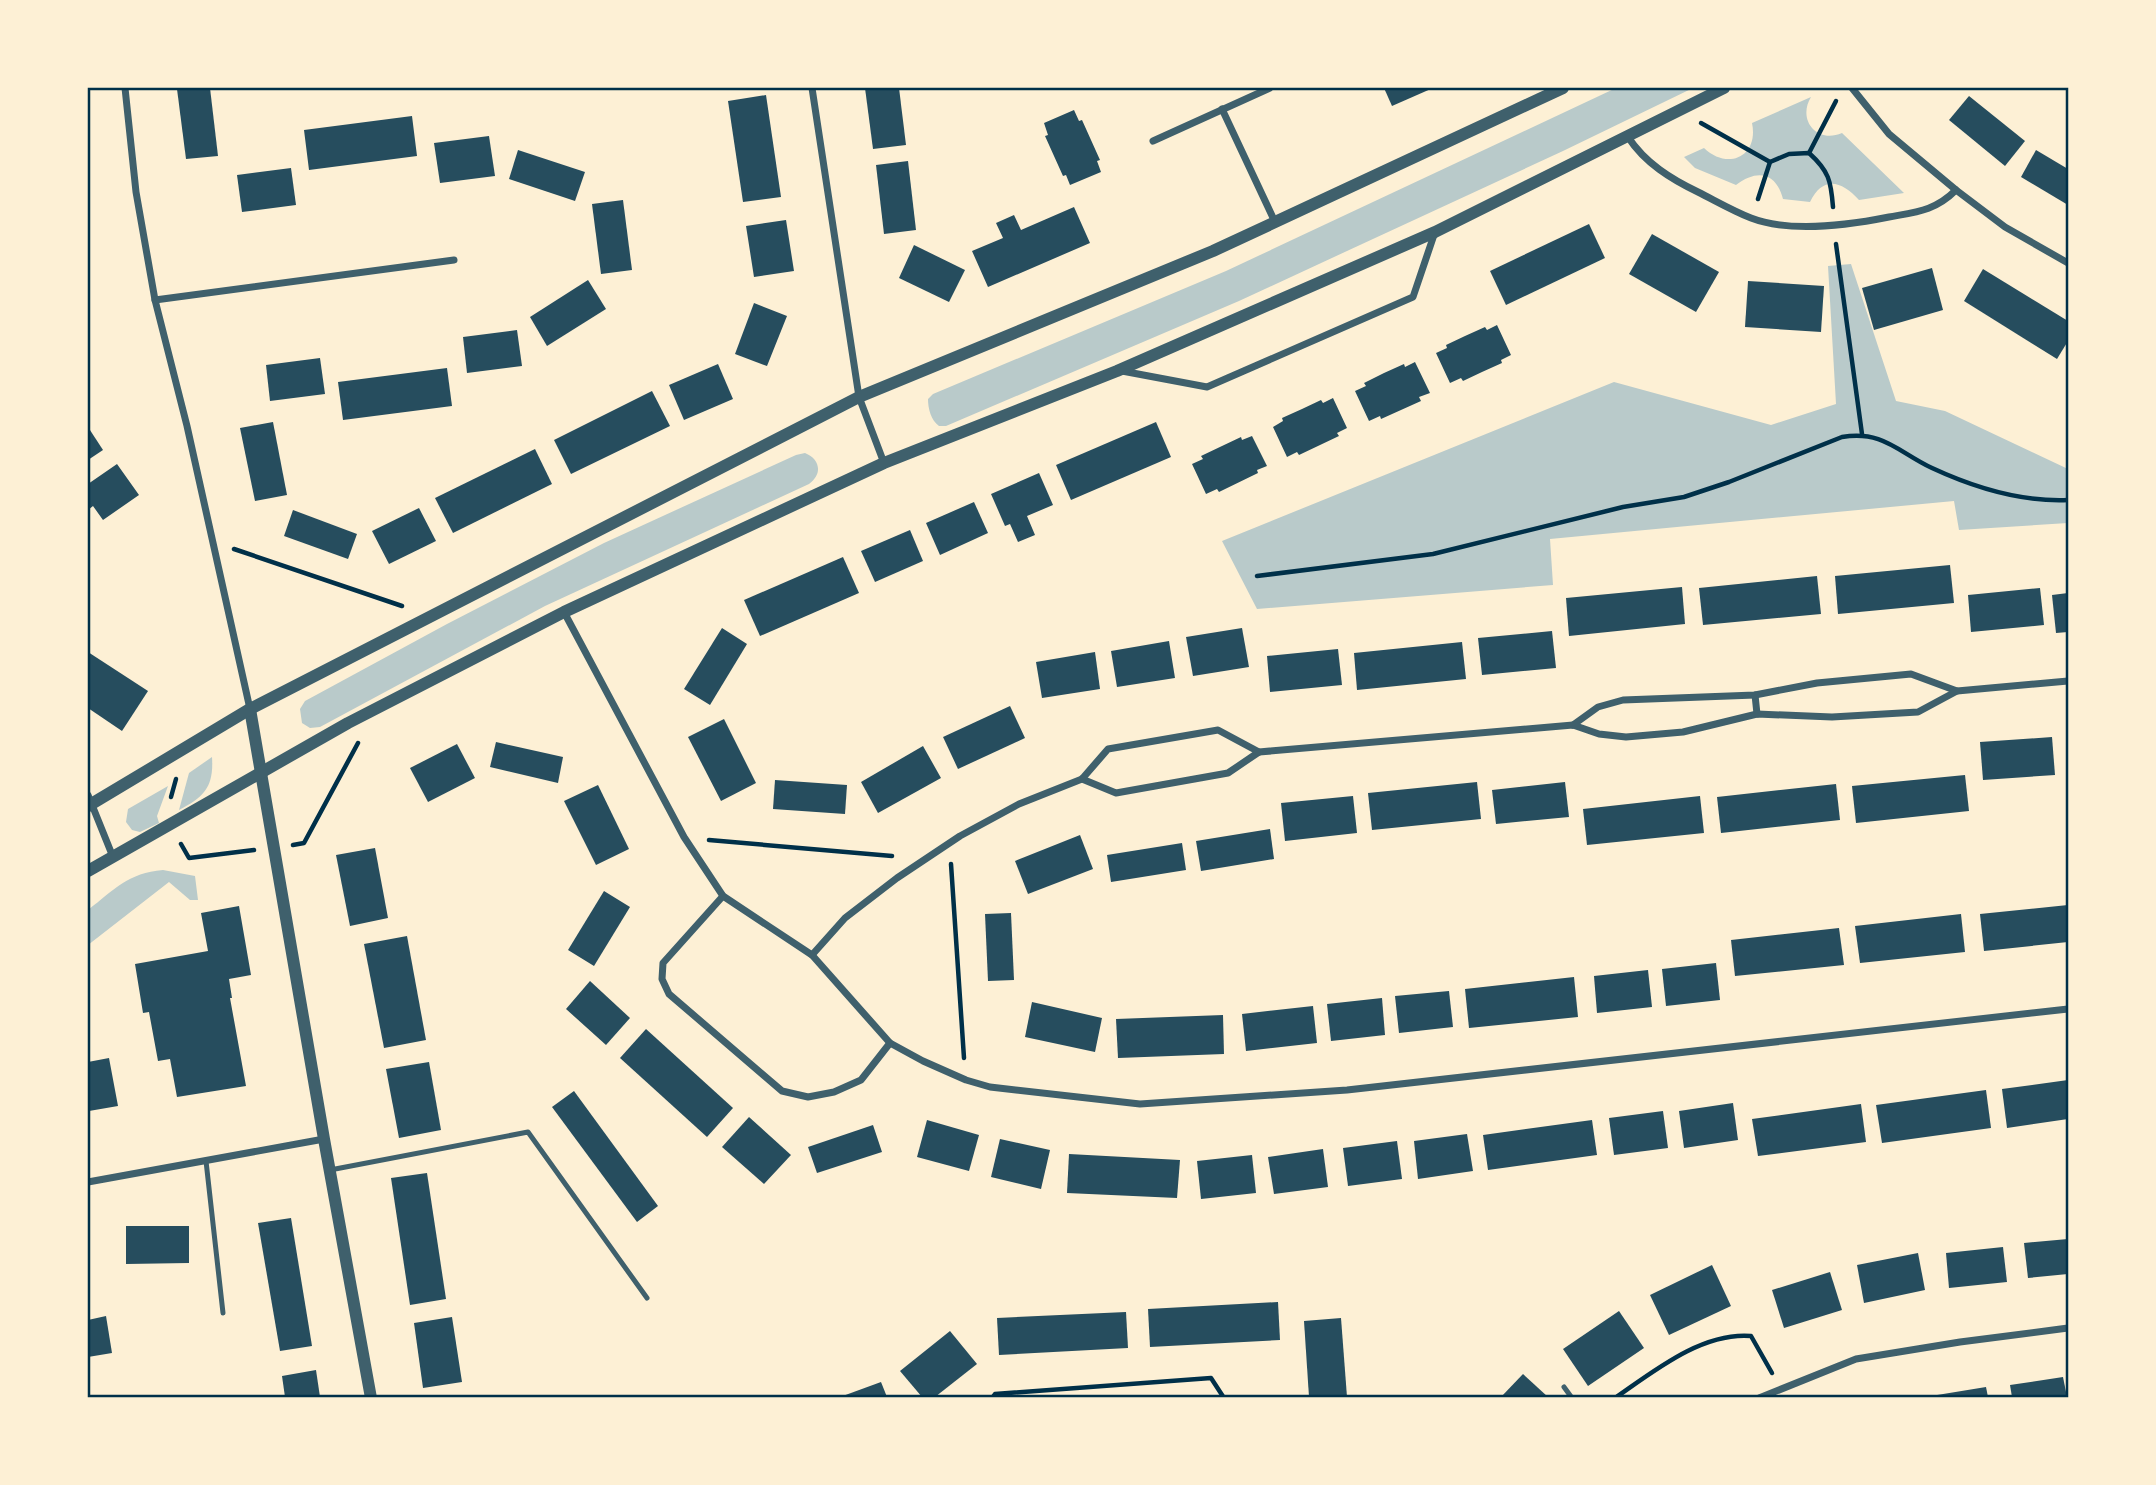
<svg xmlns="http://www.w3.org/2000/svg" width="2156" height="1485" font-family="'Sofia Sans Condensed',sans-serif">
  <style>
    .green { fill: #b9caca }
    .building { fill: #264d5e }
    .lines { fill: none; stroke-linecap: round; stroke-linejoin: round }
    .path { stroke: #003049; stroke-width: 4.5 }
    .service { stroke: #3f606c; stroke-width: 5 }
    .minor { stroke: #3f606c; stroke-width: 7 }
    .tertiary { stroke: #3f606c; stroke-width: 12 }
    .neatline { fill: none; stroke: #003049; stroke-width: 2.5 }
  </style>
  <rect width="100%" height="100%" fill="#fdf0d5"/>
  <g class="green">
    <path d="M 1616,88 L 1693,88 L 1563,151 L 1239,301 L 946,426 L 939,426 C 931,420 928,409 928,399 L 933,394 L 1226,271 Z"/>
    <path d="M 1811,97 C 1797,120 1817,144 1842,133 L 1904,193 L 1859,200 C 1842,181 1823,175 1810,202 L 1783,199 C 1776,172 1757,169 1736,185 L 1695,168 L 1684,157 L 1704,148 C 1728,171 1759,156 1752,123 Z"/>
    <polygon points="1851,264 1896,401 1945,411 2068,469 2068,523 1959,530 1954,501 1550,539 1553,585 1257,609 1222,541 1614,382 1771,425 1836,404 1828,266"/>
    <path d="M 805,453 C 820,459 823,474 809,484 L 545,606 L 320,727 L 310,728 L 302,723 L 300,709 L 305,701 L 447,624 L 604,543 L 796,455 Z"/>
    <path d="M 212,757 C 214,787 204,797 179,810 L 189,773 Z"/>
    <polygon points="168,786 157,816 159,823 140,832 132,830 126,822 128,809"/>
    <path d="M 163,870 L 195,876 L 198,900 L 190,900 L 169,882 L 88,945 L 88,910 C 115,889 128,873 163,870 Z"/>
  </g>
  <g class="building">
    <polygon points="190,88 210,88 218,156 186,159 177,89"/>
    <polygon points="865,88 899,88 906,145 873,149"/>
    <polygon points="1384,88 1433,88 1392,106"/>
    <polygon points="766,95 781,197 743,202 728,101"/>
    <polygon points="1969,96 2025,141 2005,166 1949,120"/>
    <polygon points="1074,110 1079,121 1082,120 1100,160 1097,161 1101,172 1070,185 1066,175 1063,176 1045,136 1048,135 1044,123"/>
    <polygon points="412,116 417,156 309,170 304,130"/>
    <polygon points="489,136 495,176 440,183 434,143"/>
    <polygon points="518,150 585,172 575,201 509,179"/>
    <polygon points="2036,150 2068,169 2068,205 2021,177"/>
    <polygon points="908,161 916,230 884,234 876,165"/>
    <polygon points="291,168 296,205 242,212 237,175"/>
    <polygon points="623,200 632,270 601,274 592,204"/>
    <polygon points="1074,207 1090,243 988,287 972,251 1003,238 996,223 1014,215 1021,230"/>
    <polygon points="786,220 794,271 754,277 746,226"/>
    <polygon points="1589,224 1605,258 1506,305 1490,271"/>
    <polygon points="1652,234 1719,272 1696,312 1629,274"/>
    <polygon points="914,245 965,270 949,302 899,278"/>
    <polygon points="1932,268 1943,310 1874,330 1862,288"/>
    <polygon points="1983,269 2068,321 2068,341 2057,359 1964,301"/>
    <polygon points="588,280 606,309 547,346 530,317"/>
    <polygon points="1748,281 1824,286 1821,332 1745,327"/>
    <polygon points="754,303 787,316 767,366 735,354"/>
    <polygon points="1497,325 1511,355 1501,360 1502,363 1482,372 1463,381 1461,378 1450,383 1436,353 1447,348 1446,345 1465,336 1485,327 1487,330"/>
    <polygon points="517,330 522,366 467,373 463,337"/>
    <polygon points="320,358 325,394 270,401 266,365"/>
    <polygon points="1415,362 1430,393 1419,397 1421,401 1381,419 1380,416 1369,421 1355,391 1366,386 1364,383 1384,373 1404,364 1405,367"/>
    <polygon points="718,364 733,399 684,420 669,385"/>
    <polygon points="447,368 452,406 343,420 338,382"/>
    <polygon points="652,391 670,426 571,474 554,440"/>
    <polygon points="1333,398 1347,428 1337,433 1339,436 1299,455 1297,452 1287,457 1273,427 1283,421 1282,418 1302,409 1321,400 1323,403"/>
    <polygon points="273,422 287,495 255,501 240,428"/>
    <polygon points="1156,422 1171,457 1071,500 1056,465"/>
    <polygon points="88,427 103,450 88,460"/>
    <polygon points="1252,436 1267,466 1257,470 1258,473 1219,492 1217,489 1206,494 1192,464 1203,459 1201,456 1222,446 1241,437 1242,440"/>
    <polygon points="535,449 552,484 453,533 435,498"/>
    <polygon points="117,464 139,495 103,520 93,506 88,510 88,484"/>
    <polygon points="1039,473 1053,505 1027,516 1035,535 1018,542 1010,524 1005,526 991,494"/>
    <polygon points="974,502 988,533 940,555 926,523"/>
    <polygon points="419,508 436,541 389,564 372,531"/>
    <polygon points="293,510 357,534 348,559 284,536"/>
    <polygon points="910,530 923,561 875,582 861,551"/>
    <polygon points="843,557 859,593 760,636 744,600"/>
    <polygon points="1950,565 1954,603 1838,614 1835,576"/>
    <polygon points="1817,576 1821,614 1703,625 1699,588"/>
    <polygon points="1682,587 1685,624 1569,636 1566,598"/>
    <polygon points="2040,588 2044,625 1971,632 1968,595"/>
    <polygon points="2068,593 2068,632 2056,633 2052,595"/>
    <polygon points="722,628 747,644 710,705 684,689"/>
    <polygon points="1242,628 1249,667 1193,676 1186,637"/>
    <polygon points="1552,631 1556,668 1482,675 1478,638"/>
    <polygon points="1169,641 1175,678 1117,687 1111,651"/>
    <polygon points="1462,642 1466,679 1357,690 1354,653"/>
    <polygon points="1338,649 1342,685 1270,692 1267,656"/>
    <polygon points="88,652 148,691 122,731 88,708"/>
    <polygon points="1095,652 1100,689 1042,698 1036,662"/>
    <polygon points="1010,706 1025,738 958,769 943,737"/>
    <polygon points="724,719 756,783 721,801 688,737"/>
    <polygon points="2052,737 2055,775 1983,780 1980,742"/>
    <polygon points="496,742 563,757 558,783 490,767"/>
    <polygon points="457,744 475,778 428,802 410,768"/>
    <polygon points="923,746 941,778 878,813 861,782"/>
    <polygon points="1965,775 1969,811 1856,823 1852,786"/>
    <polygon points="775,780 847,785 845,814 773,809"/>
    <polygon points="1477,782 1481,819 1372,830 1368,793"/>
    <polygon points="1565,782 1569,817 1496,824 1492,790"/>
    <polygon points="1836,784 1840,820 1721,833 1717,797"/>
    <polygon points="598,785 629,849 596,865 564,801"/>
    <polygon points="1353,796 1357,833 1285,841 1281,803"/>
    <polygon points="1700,796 1704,833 1587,845 1583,809"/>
    <polygon points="1270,829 1274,859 1201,871 1196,841"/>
    <polygon points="1080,835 1093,869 1028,894 1015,861"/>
    <polygon points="1182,843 1186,870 1111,882 1107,855"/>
    <polygon points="375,848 388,918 350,926 336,855"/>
    <polygon points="604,891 630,907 594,966 568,950"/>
    <polygon points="2068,905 2068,942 1984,951 1980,914"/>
    <polygon points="239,906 251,975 229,979 232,998 230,998 246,1086 177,1097 170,1059 158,1061 149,1012 143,1013 135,964 208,951 201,913"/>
    <polygon points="1011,913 1014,980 988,981 985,914"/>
    <polygon points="1961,914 1965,952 1860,963 1855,926"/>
    <polygon points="1839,928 1844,965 1735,976 1731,940"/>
    <polygon points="407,936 426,1040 384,1048 364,944"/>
    <polygon points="1716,963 1720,1000 1666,1006 1662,969"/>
    <polygon points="1648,970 1652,1007 1597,1013 1594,976"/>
    <polygon points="1574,977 1578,1017 1469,1028 1465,989"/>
    <polygon points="590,981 630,1018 606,1045 566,1009"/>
    <polygon points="1449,991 1453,1027 1399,1033 1395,996"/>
    <polygon points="1382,998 1385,1035 1331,1041 1327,1004"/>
    <polygon points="1032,1002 1102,1018 1095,1052 1025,1037"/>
    <polygon points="1313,1006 1317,1043 1246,1051 1242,1014"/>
    <polygon points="1223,1015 1224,1054 1118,1058 1116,1019"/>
    <polygon points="646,1029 733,1108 707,1137 620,1058"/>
    <polygon points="109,1058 118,1106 89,1111 88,1062"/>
    <polygon points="429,1062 441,1130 399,1138 386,1069"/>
    <polygon points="2068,1080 2068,1119 2007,1128 2002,1089"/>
    <polygon points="1986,1090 1991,1128 1882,1143 1876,1105"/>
    <polygon points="574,1091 658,1206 637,1222 552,1107"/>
    <polygon points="1733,1103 1738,1140 1684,1148 1679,1111"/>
    <polygon points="1861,1104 1866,1142 1758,1156 1752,1119"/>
    <polygon points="1663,1111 1668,1148 1614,1155 1609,1118"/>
    <polygon points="749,1117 791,1155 764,1184 722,1147"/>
    <polygon points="927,1120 979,1135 969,1171 917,1157"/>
    <polygon points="1592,1120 1597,1155 1488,1170 1483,1135"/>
    <polygon points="873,1125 882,1152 817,1173 808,1147"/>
    <polygon points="1467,1134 1473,1171 1418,1179 1414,1141"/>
    <polygon points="1000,1139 1050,1150 1041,1189 991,1177"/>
    <polygon points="1397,1141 1402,1179 1348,1186 1343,1148"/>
    <polygon points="1323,1149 1328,1187 1274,1194 1268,1157"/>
    <polygon points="1069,1154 1180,1160 1177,1198 1067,1193"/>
    <polygon points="1252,1155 1256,1193 1201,1199 1197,1161"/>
    <polygon points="427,1173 446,1299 410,1305 391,1178"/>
    <polygon points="291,1218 312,1346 280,1351 258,1223"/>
    <polygon points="126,1226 189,1226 189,1263 126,1264"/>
    <polygon points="2068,1239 2068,1274 2028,1278 2024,1243"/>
    <polygon points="2003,1247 2007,1282 1949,1288 1946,1253"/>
    <polygon points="1918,1253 1925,1290 1864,1303 1857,1265"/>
    <polygon points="1712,1265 1731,1306 1669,1335 1650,1295"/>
    <polygon points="1830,1272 1842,1310 1784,1328 1772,1290"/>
    <polygon points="1278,1302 1280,1340 1150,1347 1148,1309"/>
    <polygon points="1619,1311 1644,1348 1588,1386 1563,1349"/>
    <polygon points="1126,1312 1128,1348 999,1355 997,1318"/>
    <polygon points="106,1316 112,1353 88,1357 88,1320"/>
    <polygon points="452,1317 462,1382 423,1388 414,1323"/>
    <polygon points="1341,1318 1347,1397 1309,1397 1304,1321"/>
    <polygon points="950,1331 977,1364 935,1397 922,1397 900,1371"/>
    <polygon points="316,1370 320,1397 285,1397 282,1376"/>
    <polygon points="1523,1374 1548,1397 1501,1397"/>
    <polygon points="2063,1377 2067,1397 2012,1397 2010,1385"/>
    <polygon points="881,1382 887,1397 840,1397"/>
    <polygon points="1986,1387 1988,1397 1931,1397 1931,1396"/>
  </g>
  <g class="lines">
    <g class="path">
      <polyline points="1701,123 1770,162"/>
      <polyline points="1809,153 1836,101"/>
      <path d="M 1758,199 L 1770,162 L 1789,154 L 1809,153 C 1829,171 1831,181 1833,207"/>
      <polyline points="1836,244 1862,434"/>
      <polyline points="234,549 402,606"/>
      <path d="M 1257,576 L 1433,554 L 1623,507 L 1684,497 L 1729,482 L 1842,437 C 1883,430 1898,452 1932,468 C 1975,488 2021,502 2068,500"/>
      <polyline points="171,797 176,779"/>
      <polyline points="709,840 892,856"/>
      <polyline points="181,844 189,858 254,850"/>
      <polyline points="293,845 304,843 358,743"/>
      <polyline points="951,864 964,1058"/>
      <polyline points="992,1398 995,1394 1211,1378 1224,1398"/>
      <path d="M 1615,1398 C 1654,1371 1702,1332 1751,1336 L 1772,1373"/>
    </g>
    <g class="service">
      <polyline points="206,1161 223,1313"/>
      <polyline points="330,1170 528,1132 647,1298"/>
      <polyline points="1564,1387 1572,1398"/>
    </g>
    <g class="minor">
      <polyline points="125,88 136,192 155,300 187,426 250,709"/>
      <polyline points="812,88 859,397 884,463"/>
      <polyline points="1852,88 1889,134 1956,190 2005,227 2068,263"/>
      <polyline points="1222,109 1275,222"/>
      <path d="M 1628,137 C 1645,163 1671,179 1698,192 C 1716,201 1733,211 1751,218 C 1790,233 1849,225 1889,217 C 1916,212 1935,211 1956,190"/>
      <polyline points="1153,141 1270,88"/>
      <polyline points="155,300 454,260"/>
      <polyline points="1122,371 1207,387 1413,297 1435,232"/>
      <polyline points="564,612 684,837 723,896 812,955 890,1043 923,1061 966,1080 990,1087 1140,1104 1347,1090 2068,1009"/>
      <polyline points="1755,695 1757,714"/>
      <polyline points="1573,725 1598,707 1623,700 1755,695 1817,683 1911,674 1957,691"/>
      <polyline points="1082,779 1116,793 1228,773 1259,752 1573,725 1599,734 1626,737 1683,732 1757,714 1832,717 1918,712 1957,691 2068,681"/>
      <polyline points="88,795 113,857"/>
      <polyline points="723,896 663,963 662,979 669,994 782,1091 808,1097 834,1092 861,1080 890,1043"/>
      <polyline points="812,955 845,918 897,878 960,836 1019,804 1082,779 1108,749 1218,730 1259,752"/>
      <polyline points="88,1182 324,1139"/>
      <polyline points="1759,1398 1856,1359 1960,1342 2068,1328"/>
    </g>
    <g class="tertiary">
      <polyline points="250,709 324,1139 371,1398"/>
      <polyline points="88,806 250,709 859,397 1213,251 1563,88"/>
      <polyline points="88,871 348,723 564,612 884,463 1117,371 1435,232 1724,88"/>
    </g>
  </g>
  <rect width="2156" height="1485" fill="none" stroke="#fdf0d5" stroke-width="178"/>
  <rect x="89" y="89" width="1978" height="1307" class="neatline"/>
</svg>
